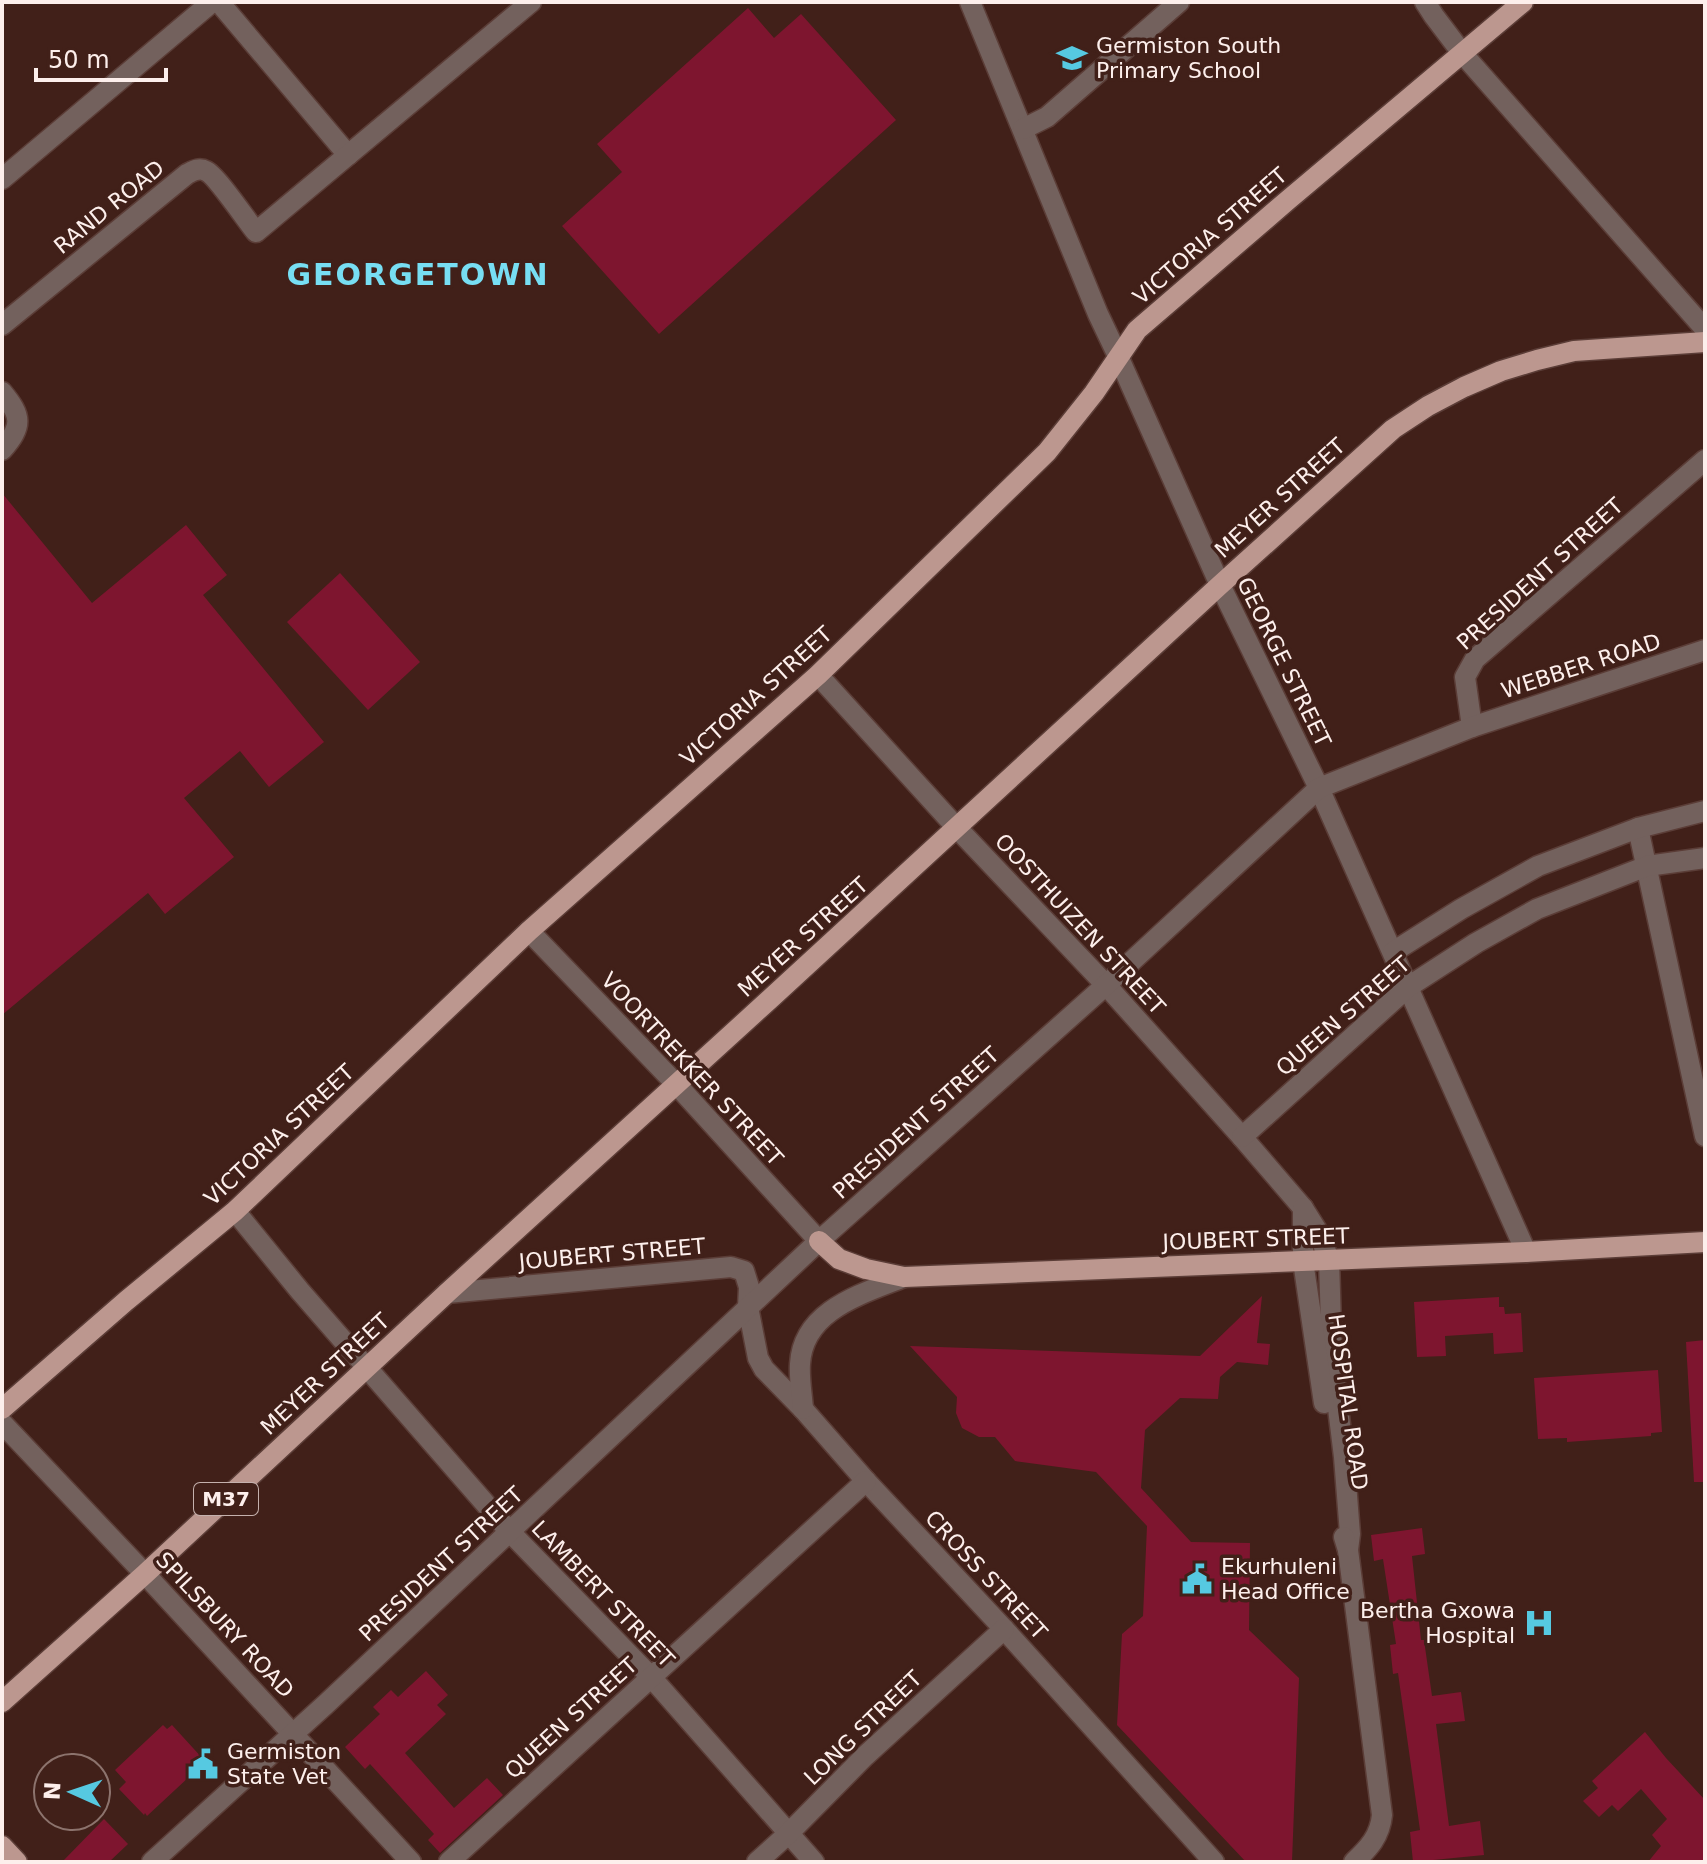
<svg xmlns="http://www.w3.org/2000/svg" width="1707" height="1864" font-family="'DejaVu Sans',sans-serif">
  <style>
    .building { fill: #7e152f }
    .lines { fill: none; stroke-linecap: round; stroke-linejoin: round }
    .minor-casing { stroke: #5b3d37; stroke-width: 23 }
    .major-casing { stroke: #5b3d37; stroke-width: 23 }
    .minor { stroke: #73615d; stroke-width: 20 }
    .major { stroke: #bc978f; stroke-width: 20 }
    .labels { text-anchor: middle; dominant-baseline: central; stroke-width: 7; stroke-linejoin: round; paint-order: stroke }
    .shield { fill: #412019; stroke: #c5b1ad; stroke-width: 2 }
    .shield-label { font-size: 20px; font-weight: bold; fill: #fdefec }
    .poi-label { font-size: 22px; fill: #fdefec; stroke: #412019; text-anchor: start }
    .street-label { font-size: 22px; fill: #fdefec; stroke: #412019 }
    .district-label { font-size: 30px; font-weight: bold; letter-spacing: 2px; fill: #77def3; stroke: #412019 }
  </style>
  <rect width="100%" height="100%" fill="#412019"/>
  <g class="building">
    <polygon points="748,8 774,38 801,14 896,120 659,334 562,226 622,172 597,144"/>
    <polygon points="2,493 92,603 186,525 227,575 203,595 324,742 269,787 240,751 184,798 234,857 165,914 148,893 2,1015"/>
    <polygon points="340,573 420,662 368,710 287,622"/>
    <polygon points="1262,1296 1257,1343 1270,1344 1268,1365 1237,1362 1220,1377 1218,1399 1180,1398 1145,1430 1141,1488 1191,1542 1250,1543 1249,1630 1299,1678 1292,1862 1246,1862 1117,1725 1122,1634 1143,1616 1147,1526 1096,1472 1015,1461 995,1437 979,1437 962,1428 956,1413 957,1397 910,1346 1200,1356"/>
    <polygon points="1499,1297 1499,1307 1504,1307 1505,1314 1521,1313 1523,1352 1494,1354 1493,1333 1445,1336 1446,1356 1417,1357 1414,1302"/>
    <polygon points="1705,1340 1705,1482 1694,1482 1686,1342"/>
    <polygon points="1658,1370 1662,1432 1651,1433 1651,1436 1567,1442 1567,1438 1538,1439 1534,1378"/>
    <polygon points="1422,1528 1425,1554 1412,1556 1421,1640 1424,1640 1432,1696 1461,1692 1465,1721 1436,1724 1449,1826 1480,1821 1484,1855 1413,1862 1410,1832 1420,1830 1398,1673 1393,1674 1390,1645 1396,1644 1383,1559 1374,1561 1371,1535"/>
    <polygon points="426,1671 448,1695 437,1705 446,1714 405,1753 454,1808 487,1778 503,1795 440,1853 428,1840 434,1834 370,1764 365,1769 345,1747 380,1714 373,1707 391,1690 398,1697"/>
    <polygon points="163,1725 167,1729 172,1725 204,1760 202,1762 204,1763 147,1816 145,1813 144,1815 119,1789 126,1782 115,1770"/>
    <polygon points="1645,1732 1666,1758 1705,1800 1705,1862 1648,1862 1661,1846 1652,1835 1667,1819 1641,1789 1618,1811 1612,1805 1599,1817 1583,1801 1598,1788 1592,1781"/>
    <polygon points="104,1819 128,1844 109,1862 62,1862"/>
  </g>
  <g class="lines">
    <g class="minor-casing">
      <g id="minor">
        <polyline points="219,2 348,155"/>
        <polyline points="970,2 1098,314 1118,356 1220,585 1319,788 1526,1252"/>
        <polyline points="1425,2 1434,16 1462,53 1705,329"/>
        <polyline points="1023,129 1047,117 1179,2"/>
        <polyline points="2,179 212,2"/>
        <path d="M 2,325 L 187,174 C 193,171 199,167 206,171 C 216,175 247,221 256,232 L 531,2"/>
        <path d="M 2,392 C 22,416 23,426 2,450"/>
        <polyline points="818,675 957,828 1106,985 1242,1137 1303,1208 1318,1232 1329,1259 1332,1359 1344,1457 1350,1534 1348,1550"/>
        <polyline points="1472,727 1465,677 1475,659 1705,460"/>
        <polyline points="1638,828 1705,1136"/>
        <polyline points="529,931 677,1085 819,1241"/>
        <polyline points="1393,952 1461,909 1538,866 1638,828 1705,811"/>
        <polyline points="1242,1137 1408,987 1476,943 1537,909 1647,866 1705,858"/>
        <polyline points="1303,1208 1303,1261 1324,1403"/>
        <polyline points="235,1211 300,1291 510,1532 651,1677 814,1862"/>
        <polyline points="447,1293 731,1267 744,1271 749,1287 748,1307 758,1358 764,1369 803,1409 866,1481 1004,1629 1214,1862"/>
        <path d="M 803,1409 C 802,1394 799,1379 800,1364 C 803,1310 862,1294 904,1277"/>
        <polyline points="2,1423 145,1574 411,1862"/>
        <path d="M 1344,1537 L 1348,1550 L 1382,1815 C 1380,1836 1369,1848 1354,1862"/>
        <polyline points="152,1862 326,1704 819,1241 1106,985 1319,788 1472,727 1705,650"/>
        <polyline points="449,1862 866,1481"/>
        <polyline points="757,1862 788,1834 865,1756 1004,1629"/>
      </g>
    </g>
    <g class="major-casing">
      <g id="major">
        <polyline points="819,1241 839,1259 866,1269 904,1277 1526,1252 1705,1242"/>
        <polyline points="2,1409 126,1301 235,1211 529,931 818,675 1047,452 1094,393 1137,330 1288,200 1523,2"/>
        <polyline points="2,1702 145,1574 447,1293 770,999 1220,585 1393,429 1428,406 1464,387 1501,371 1537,360 1574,351 1705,342"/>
        <polyline points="2,1846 17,1862"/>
      </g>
    </g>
    <use href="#minor" class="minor"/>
    <use href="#major" class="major"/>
  </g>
  <defs>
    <g id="school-bare" transform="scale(2.4)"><path d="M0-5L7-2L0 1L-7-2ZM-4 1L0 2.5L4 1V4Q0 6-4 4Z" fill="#56c9e1" stroke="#412019" stroke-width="2.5" paint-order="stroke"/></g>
    <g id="civic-bare" transform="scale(2.4)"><path d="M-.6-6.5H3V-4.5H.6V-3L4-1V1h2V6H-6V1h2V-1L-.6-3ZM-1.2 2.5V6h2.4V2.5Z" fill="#56c9e1" stroke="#412019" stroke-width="2.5" paint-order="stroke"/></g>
    <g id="hospital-bare" transform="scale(2.4)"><path d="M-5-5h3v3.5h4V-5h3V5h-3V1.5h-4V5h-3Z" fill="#56c9e1" stroke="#412019" stroke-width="2.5" paint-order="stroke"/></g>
  </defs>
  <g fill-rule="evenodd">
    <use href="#school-bare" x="1072" y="58"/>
    <use href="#civic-bare" x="1197" y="1579"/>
    <use href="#hospital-bare" x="1539" y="1623"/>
    <use href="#civic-bare" x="203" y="1764"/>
  </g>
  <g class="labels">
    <rect class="shield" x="194" y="1483" width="64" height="32" rx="6"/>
    <g class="shield-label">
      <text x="226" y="1499">M37</text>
    </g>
    <g class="poi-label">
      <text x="1096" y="45">Germiston South<tspan x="1096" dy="25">Primary School</tspan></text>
      <text x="1221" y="1566">Ekurhuleni<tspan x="1221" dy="25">Head Office</tspan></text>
      <text x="1515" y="1610" text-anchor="end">Bertha Gxowa<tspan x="1515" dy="25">Hospital</tspan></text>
      <text x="227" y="1751">Germiston<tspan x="227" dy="25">State Vet</tspan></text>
    </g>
    <g class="street-label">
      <text transform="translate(109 207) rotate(-39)">RAND ROAD</text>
      <text transform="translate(1210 236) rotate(-41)">VICTORIA STREET</text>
      <text transform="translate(1280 498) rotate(-42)">MEYER STREET</text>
      <text transform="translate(1540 574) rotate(-42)">PRESIDENT STREET</text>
      <text transform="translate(1284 662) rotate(64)">GEORGE STREET</text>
      <text transform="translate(1581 666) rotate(-18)">WEBBER ROAD</text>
      <text transform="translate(756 696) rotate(-42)">VICTORIA STREET</text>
      <text transform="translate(1080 924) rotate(47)">OOSTHUIZEN STREET</text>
      <text transform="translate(803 937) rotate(-42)">MEYER STREET</text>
      <text transform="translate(1343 1016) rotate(-41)">QUEEN STREET</text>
      <text transform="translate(692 1069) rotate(47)">VOORTREKKER STREET</text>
      <text transform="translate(916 1123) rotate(-42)">PRESIDENT STREET</text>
      <text transform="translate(279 1135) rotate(-43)">VICTORIA STREET</text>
      <text transform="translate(1256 1239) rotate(-2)">JOUBERT STREET</text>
      <text transform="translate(612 1254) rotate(-5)">JOUBERT STREET</text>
      <text transform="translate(325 1374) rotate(-43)">MEYER STREET</text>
      <text transform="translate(1348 1402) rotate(82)">HOSPITAL ROAD</text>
      <text transform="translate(441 1564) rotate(-43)">PRESIDENT STREET</text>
      <text transform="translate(986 1575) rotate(47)">CROSS STREET</text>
      <text transform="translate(603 1594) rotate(46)">LAMBERT STREET</text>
      <text transform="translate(225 1625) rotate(47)">SPILSBURY ROAD</text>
      <text transform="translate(571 1718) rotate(-42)">QUEEN STREET</text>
      <text transform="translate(863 1728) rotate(-44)">LONG STREET</text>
    </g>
    <g class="district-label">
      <text x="418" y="274">GEORGETOWN</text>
    </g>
  </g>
  <rect width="1707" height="1864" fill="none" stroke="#fdefec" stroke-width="8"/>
  <g transform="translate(72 1792) rotate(273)"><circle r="38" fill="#412019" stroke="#8c736d" stroke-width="2"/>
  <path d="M0-6L14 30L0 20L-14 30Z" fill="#56c9e1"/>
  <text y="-12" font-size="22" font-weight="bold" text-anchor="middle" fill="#fdefec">N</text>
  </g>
  <path d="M36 68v12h130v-12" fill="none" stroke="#fdefec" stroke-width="4"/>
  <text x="48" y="68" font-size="24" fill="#fdefec" stroke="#412019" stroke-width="6" paint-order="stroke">50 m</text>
</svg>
